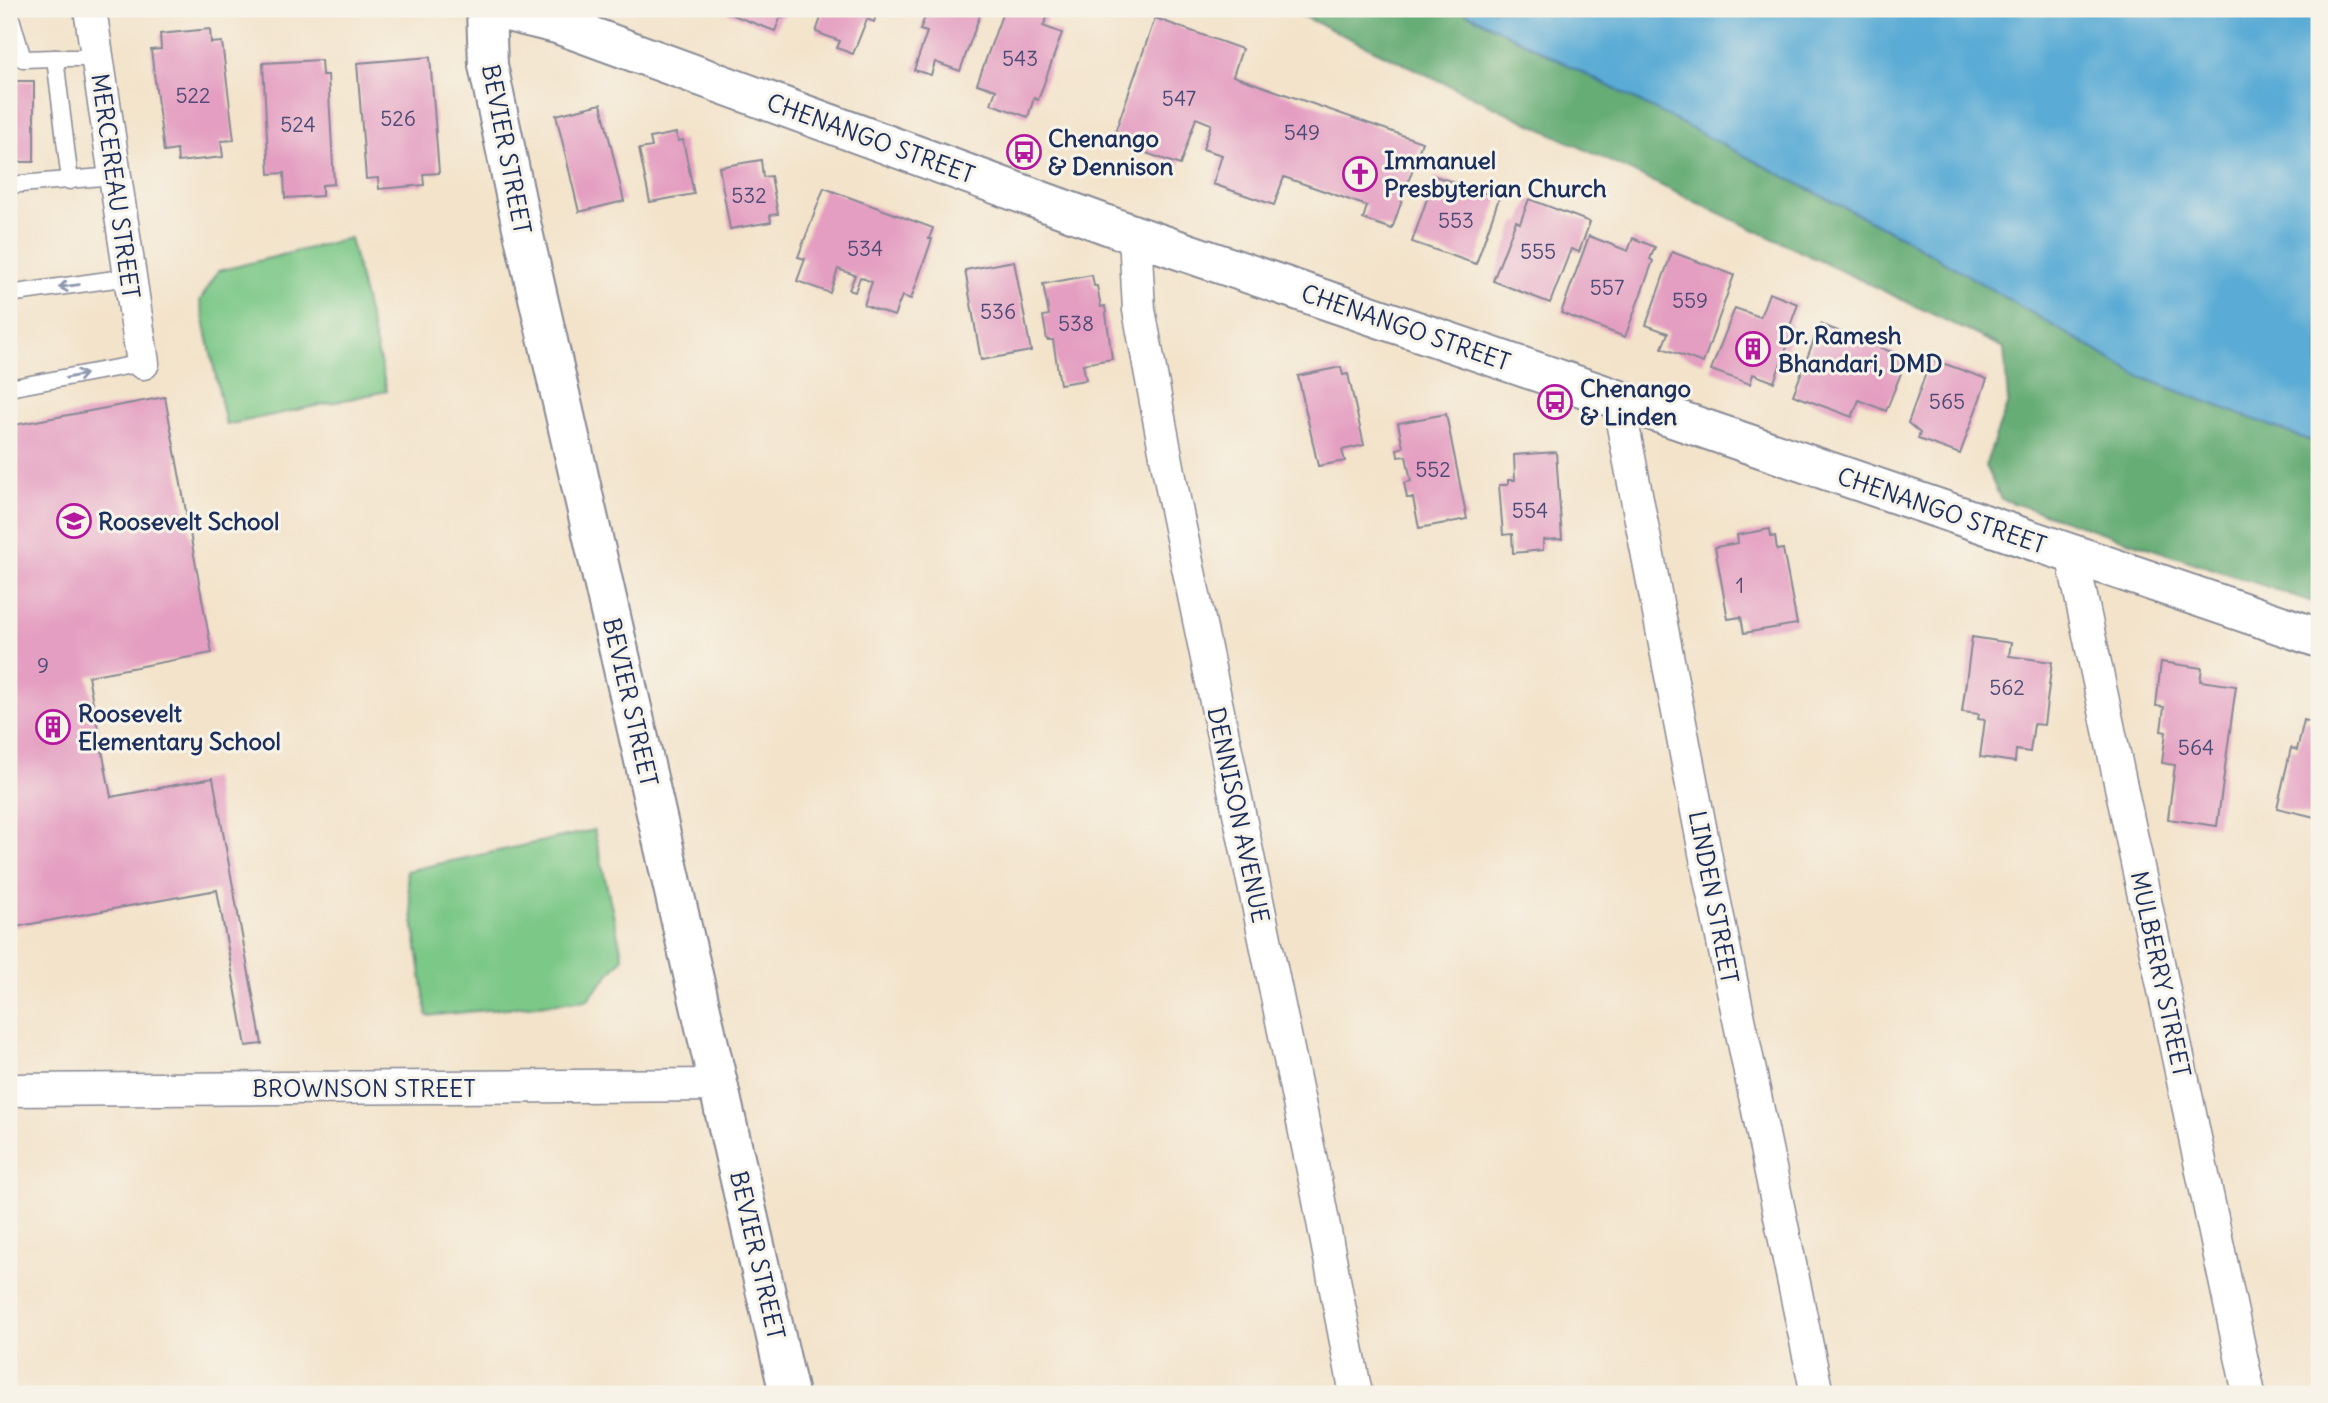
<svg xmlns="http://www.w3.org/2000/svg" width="2328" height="1403" font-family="Delius,sans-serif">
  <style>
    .green { fill: #7cc887; stroke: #4c7c72; stroke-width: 2 }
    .forest { fill: #65ac74; stroke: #406e69; stroke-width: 2 }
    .water { fill: #5aabd5; stroke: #3a6d9a; stroke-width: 2 }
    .building { fill: #e49ec1 }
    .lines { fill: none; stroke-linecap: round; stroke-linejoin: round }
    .lane-casing { stroke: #878994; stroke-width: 19 }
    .street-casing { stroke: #878994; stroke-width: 35 }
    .secondary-casing { stroke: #878994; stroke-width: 42 }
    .lane { stroke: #fff; stroke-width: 16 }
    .street { stroke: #fff; stroke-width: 32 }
    .secondary { stroke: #fff; stroke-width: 38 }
    .oneway { stroke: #8d97ae }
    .labels { text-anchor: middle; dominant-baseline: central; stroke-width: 6; stroke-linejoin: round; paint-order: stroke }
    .number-label { font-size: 21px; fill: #4d4b77 }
    .street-label { font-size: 24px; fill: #1b2f5e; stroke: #f7f3e8 }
    .poi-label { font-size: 24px; font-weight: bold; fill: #1b2f5e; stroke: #f7f3e8; text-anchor: start }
  </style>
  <rect width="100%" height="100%" fill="#f7f3e8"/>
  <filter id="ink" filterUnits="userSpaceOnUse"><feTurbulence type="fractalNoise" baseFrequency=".0143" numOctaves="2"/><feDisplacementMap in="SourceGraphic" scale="14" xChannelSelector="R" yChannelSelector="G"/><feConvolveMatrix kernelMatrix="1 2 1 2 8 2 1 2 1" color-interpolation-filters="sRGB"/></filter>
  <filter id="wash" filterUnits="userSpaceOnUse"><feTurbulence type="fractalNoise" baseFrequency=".00686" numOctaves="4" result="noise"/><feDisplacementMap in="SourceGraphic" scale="28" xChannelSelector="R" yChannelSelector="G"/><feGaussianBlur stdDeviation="1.57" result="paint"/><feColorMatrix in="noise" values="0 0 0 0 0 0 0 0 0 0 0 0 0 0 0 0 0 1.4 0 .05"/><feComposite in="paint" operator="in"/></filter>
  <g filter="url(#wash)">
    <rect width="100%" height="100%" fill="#f3e3ca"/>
    <g class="green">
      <polygon points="350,238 387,391 226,425 200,301 218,271"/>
      <polygon points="594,830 623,958 587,1000 427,1016 406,871"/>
    </g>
    <polygon class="forest" points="1288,9 1459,9 1904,238 2141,377 2319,444 2319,604 2001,499 1985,466 2008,402 2004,348"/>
    <polygon class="water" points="1459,9 2319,9 2319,444 2141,377 1904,238"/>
    <g id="blocks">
      <g class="building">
        <polygon points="728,9 787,9 783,18 781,16 775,31 727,13"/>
        <polygon points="824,9 878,9 874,22 867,19 853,54 837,48 840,41 816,32"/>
        <polygon points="928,9 982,9 960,71 935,62 931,75 914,70 927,32 920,30"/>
        <polygon points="1004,9 1035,9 1049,14 1043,26 1062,33 1038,100 1034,98 1028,117 991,104 996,90 977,84"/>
        <polygon points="1155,18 1242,49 1233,76 1422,142 1392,229 1363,219 1367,206 1284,177 1274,205 1213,184 1222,155 1203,149 1211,124 1196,118 1180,165 1112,141"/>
        <polygon points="210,29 211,43 222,42 234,140 221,141 223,157 178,162 177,150 164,152 151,50 161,49 160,34"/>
        <polygon points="430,57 439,173 423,174 424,185 379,189 378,178 366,179 357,63"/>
        <polygon points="321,60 322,75 328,75 334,184 322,185 322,196 285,198 284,173 269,174 263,63"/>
        <rect x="9" y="81" width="25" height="81"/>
        <polygon points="601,104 624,201 579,212 556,115"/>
        <polygon points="676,133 678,141 683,140 694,194 650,202 639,149 652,147 650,138"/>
        <polygon points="761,160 763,177 771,176 778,214 770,215 771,222 730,229 719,167"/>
        <polygon points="1435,176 1499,198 1476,264 1412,242"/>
        <polygon points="824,188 933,228 929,239 932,239 911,299 902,296 894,316 864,305 872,282 860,277 855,292 849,290 855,275 838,269 830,293 797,281 805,259 798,257"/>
        <polygon points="1529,199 1590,222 1579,252 1571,249 1550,303 1493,281 1516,221 1520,223"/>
        <polygon points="1589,236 1628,251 1633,238 1655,247 1650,259 1653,261 1625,337 1561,313"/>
        <polygon points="1672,252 1734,275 1703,363 1662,348 1668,333 1646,325"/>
        <polygon points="1014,261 1031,351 981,360 965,270"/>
        <polygon points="1092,275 1094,286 1097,286 1101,307 1105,306 1112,359 1083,364 1086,380 1060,384 1053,340 1047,340 1043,316 1049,315 1043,284"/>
        <polygon points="1769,293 1798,304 1790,326 1794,328 1774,382 1753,374 1750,384 1711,370 1735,308 1760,317"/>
        <polygon points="1820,324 1907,358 1886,411 1859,400 1852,417 1793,395"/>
        <polygon points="1931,359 1987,379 1960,454 1918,439 1920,433 1908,423"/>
        <polygon points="1341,367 1343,375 1348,374 1364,445 1342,450 1345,461 1318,466 1298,376"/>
        <polygon points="165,397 212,653 88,676 111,797 213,778 262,1044 246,1046 217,890 9,928 9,426"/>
        <polygon points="1446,414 1467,519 1419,528 1413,498 1407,498 1404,483 1411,481 1406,456 1398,457 1397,449 1403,447 1398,423"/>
        <polygon points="1556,452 1562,539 1543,540 1543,550 1513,553 1512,534 1503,535 1499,485 1508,485 1508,480 1515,480 1514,455"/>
        <polygon points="1770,529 1771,537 1775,536 1777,550 1783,549 1797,624 1744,633 1741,617 1728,619 1715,547 1738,543 1737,535"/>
        <polygon points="1972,637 2011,643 2009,656 2052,662 2044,725 2034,724 2030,752 2016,750 2015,762 1980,757 1985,720 1978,719 1979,714 1962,712"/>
        <polygon points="2161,662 2202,668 2200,681 2236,686 2217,826 2168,819 2175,765 2162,763 2166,732 2161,731 2164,707 2156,706"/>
        <polygon points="2304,720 2319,724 2319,818 2277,808 2291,748 2297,750"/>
      </g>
    </g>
  </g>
  <g filter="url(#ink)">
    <use href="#blocks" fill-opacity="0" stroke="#878994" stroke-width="2"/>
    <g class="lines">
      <g class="lane-casing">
        <g id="lane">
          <polyline points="9,11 23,59 55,58"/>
          <polyline points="70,181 55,58 97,58"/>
          <polyline points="9,185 114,176"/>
          <polyline points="9,294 129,277"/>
          <polyline points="9,388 143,363"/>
        </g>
      </g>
      <g class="street-casing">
        <g id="street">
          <polyline points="90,9 143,363"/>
          <polyline points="1135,235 1139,310 1174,499 1316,1185 1356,1394"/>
          <polyline points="1618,400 1711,884 1817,1394"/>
          <polyline points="2072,554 2249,1394"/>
          <polyline points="9,1090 719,1085"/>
        </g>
      </g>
      <g class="secondary-casing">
        <g id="secondary">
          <polyline points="486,9 488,65 521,223 789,1394"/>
          <polyline points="495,9 557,24 1135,235 2319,638"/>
        </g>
      </g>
      <use href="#lane" class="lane"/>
      <use href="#street" class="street"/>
      <use href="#secondary" class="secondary"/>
    </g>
    <defs><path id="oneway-shaft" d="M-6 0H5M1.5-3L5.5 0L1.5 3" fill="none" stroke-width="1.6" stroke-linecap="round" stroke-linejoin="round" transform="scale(1.75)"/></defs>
    <g class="oneway">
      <use href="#oneway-shaft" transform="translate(69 286) rotate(172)"/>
      <use href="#oneway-shaft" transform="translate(76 376) rotate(-11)"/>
    </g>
  </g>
  <defs>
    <g id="bus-ring" transform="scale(1.75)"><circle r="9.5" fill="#f7f3e8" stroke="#b5179e" stroke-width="1.5"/><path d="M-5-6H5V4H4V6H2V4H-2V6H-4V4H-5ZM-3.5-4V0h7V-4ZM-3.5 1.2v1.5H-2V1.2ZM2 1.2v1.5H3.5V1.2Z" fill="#b5179e"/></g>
    <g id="church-ring" transform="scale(1.75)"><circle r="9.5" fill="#f7f3e8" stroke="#b5179e" stroke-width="1.5"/><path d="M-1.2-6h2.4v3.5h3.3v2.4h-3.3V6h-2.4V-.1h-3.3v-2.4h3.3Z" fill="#b5179e"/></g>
    <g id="building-ring" transform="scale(1.75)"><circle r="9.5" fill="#f7f3e8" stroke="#b5179e" stroke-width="1.5"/><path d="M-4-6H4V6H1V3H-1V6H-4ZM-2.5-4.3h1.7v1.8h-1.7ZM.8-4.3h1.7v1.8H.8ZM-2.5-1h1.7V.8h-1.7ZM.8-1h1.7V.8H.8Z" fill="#b5179e"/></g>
    <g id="school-ring" transform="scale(1.75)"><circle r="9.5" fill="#f7f3e8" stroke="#b5179e" stroke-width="1.5"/><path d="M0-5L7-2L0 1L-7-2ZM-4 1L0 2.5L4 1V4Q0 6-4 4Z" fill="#b5179e"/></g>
  </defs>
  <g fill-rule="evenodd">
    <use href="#bus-ring" x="1024" y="152"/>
    <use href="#church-ring" x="1360" y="174"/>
    <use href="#building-ring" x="1753" y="349"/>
    <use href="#bus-ring" x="1555" y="402"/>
    <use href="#school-ring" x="74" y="521"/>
    <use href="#building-ring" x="53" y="727"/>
  </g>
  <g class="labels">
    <g class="number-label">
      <text x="1020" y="58">543</text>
      <text x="193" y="95">522</text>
      <text x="1179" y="98">547</text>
      <text x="398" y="118">526</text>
      <text x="298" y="124">524</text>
      <text x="1302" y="132">549</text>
      <text x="749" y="195">532</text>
      <text x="1456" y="220">553</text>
      <text x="865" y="248">534</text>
      <text x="1538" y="251">555</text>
      <text x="1607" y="287">557</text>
      <text x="1690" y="300">559</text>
      <text x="998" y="311">536</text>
      <text x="1076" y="323">538</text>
      <text x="1947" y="401">565</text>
      <text x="1433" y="469">552</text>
      <text x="1530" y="510">554</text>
      <text x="1740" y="585">1</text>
      <text x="43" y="665">9</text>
      <text x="2007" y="687">562</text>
      <text x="2196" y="747">564</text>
    </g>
    <g class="street-label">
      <text transform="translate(871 138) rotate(20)">CHENANGO STREET</text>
      <text transform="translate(507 149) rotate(79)">BEVIER STREET</text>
      <text transform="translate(116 186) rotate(82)">MERCEREAU STREET</text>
      <text transform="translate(1406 327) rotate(19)">CHENANGO STREET</text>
      <text transform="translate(1942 510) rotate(19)">CHENANGO STREET</text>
      <text transform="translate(631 702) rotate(77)">BEVIER STREET</text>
      <text transform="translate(1239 815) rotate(78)">DENNISON AVENUE</text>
      <text transform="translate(1714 897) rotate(79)">LINDEN STREET</text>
      <text transform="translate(2161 974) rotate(78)">MULBERRY STREET</text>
      <text x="364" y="1088">BROWNSON STREET</text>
      <text transform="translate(758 1255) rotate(77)">BEVIER STREET</text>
    </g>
    <g class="poi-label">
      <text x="1048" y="138">Chenango<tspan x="1048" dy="28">&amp; Dennison</tspan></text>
      <text x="1384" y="160">Immanuel<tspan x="1384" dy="28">Presbyterian Church</tspan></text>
      <text x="1778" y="335">Dr. Ramesh<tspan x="1778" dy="28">Bhandari, DMD</tspan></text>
      <text x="1580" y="388">Chenango<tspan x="1580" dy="28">&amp; Linden</tspan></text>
      <text x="98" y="521">Roosevelt School</text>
      <text x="78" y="713">Roosevelt<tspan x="78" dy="28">Elementary School</tspan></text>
    </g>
  </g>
  <rect width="2328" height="1403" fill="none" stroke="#f7f3e8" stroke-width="35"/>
</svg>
